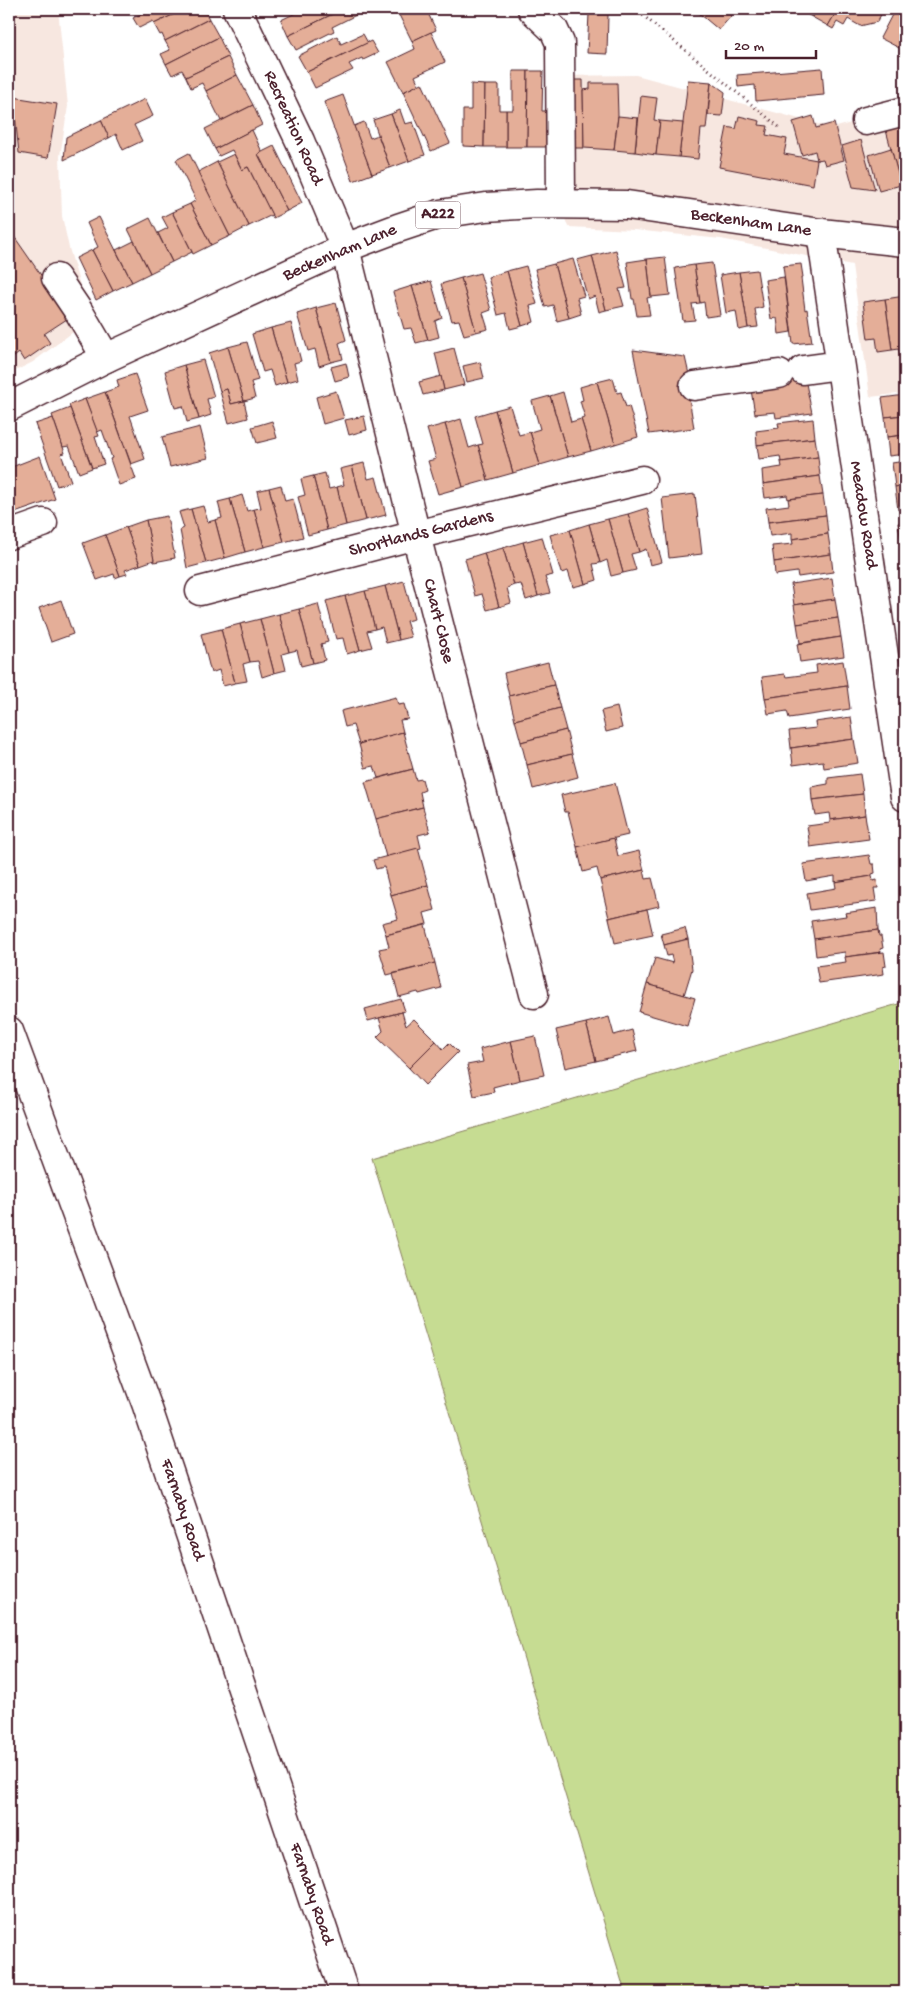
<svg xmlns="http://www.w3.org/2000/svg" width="914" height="2001" font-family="'Gochi Hand',sans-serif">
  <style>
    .built { fill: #f7e7e0 }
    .green { fill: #c6dc92; stroke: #887e5e }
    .building { fill: #e4ae98; stroke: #4a1f2b }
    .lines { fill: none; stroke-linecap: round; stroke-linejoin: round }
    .minor-casing { stroke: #4a1f2b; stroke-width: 31 }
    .major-casing { stroke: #4a1f2b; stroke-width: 31 }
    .path { stroke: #4a1f2b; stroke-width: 3; stroke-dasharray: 1 4; stroke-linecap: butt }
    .minor { stroke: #fff; stroke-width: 28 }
    .major { stroke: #fff; stroke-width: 28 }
    .labels { text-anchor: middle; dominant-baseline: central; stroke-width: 5; stroke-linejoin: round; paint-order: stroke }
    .shield { fill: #fff; stroke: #80626b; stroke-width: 1 }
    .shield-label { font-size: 16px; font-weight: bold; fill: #4a1f2b }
    .street-label { font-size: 18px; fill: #4a1f2b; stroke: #fff }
  </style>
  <rect width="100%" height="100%" fill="#fff"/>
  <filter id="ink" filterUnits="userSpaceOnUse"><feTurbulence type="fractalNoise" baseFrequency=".02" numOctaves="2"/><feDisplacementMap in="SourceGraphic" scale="10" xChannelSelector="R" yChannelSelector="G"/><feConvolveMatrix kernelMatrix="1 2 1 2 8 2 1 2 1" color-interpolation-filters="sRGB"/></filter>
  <g filter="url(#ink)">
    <g class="built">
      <polygon points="9,9 58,9 68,106 60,156 62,216 69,248 91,323 73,332 33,362 9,374"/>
      <polygon points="636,75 833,128 905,108 905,393 870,397 852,265 721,239 634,230 568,227 557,197 557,76"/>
    </g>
    <polygon class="green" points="905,1002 905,1992 625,1992 372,1158"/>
    <g class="building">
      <polygon points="151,9 185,9 154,24 153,21 139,28 133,18"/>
      <polygon points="185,9 204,9 209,19 165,41 162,34 160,35 154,24"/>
      <polygon points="304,9 343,9 288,36 281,20"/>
      <polygon points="343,9 356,9 358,14 332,27 334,31 296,50 288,36"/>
      <polygon points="396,9 426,9 436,30 412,41"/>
      <polygon points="694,9 737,9 719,30"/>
      <polygon points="800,9 817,9 812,17 799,10"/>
      <polygon points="817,9 838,9 828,26 812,17"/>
      <polygon points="838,9 884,9 877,22 860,26 848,19 844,26 837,22 833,29 828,26"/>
      <polygon points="895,9 905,9 905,51 880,38"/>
      <polygon points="589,14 608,14 607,54 587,53"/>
      <polygon points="209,19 219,37 166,64 161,54 170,50 165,41"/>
      <polygon points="431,32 445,62 415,76 419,85 403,92 388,62 415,49 412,41"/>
      <polygon points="363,34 368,43 307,72 298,56 337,36 341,44"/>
      <polygon points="219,37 228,57 186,77 182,70 172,75 166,64"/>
      <polygon points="371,41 378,53 363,60 362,58 349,64 353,70 315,88 307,72"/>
      <polygon points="228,57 237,75 206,91 202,83 191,88 186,77"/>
      <polygon points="822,68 824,95 756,101 755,85 738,87 737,75"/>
      <polygon points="513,71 528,71 527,147 506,147 506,110 513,110"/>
      <polygon points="528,71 543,71 542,111 549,111 548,147 527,147"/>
      <polygon points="237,75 253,105 221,121 206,91"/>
      <polygon points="567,80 583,80 584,148 568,148"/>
      <polygon points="688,80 711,82 706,129 701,129 698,159 679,157"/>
      <polygon points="711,82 725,92 722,116 708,115"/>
      <polygon points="422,83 450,143 431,151 403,92"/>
      <polygon points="590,83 617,83 618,116 614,150 584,148 583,90 590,89"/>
      <polygon points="471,84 485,85 484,147 463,146 463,110 471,110"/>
      <polygon points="485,85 499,85 499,110 506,110 506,147 484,147"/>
      <polygon points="343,95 372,174 353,181 324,102"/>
      <polygon points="641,96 657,98 654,120 660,121 656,155 635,152"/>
      <polygon points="13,97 57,104 48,158 19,153"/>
      <polygon points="145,99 153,116 134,125 142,141 123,150 116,134 109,138 101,120"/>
      <polygon points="253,105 262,125 215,149 205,129"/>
      <polygon points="400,110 405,124 413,122 425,155 409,161 391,114"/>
      <polygon points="391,114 409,161 390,168 373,120"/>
      <polygon points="618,116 638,118 635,152 614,150"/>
      <polygon points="739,116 760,121 759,125 768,126 766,135 787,139 784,154 817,160 813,185 719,167 727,127 736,129"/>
      <polygon points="813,116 816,128 834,123 844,160 825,165 823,159 817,160 815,151 802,155 793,122"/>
      <polygon points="899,119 905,141 905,184 901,185 884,123"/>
      <polygon points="101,120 109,138 64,160 66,137"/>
      <polygon points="660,121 683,123 679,157 656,155"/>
      <polygon points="364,122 370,138 378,135 390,168 372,174 354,126"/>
      <polygon points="252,130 262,152 258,154 287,211 273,218 248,167 242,170 232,150 219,156 215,149"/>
      <polygon points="861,140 875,190 853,187 842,146"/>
      <polygon points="274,146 302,203 287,211 258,154"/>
      <polygon points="891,148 901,185 879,191 869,155"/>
      <polygon points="189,153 230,236 211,245 190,204 196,200 176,160"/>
      <polygon points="234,154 242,170 248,167 272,215 249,226 217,162"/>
      <polygon points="217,162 249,226 230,236 198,172"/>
      <polygon points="190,204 211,245 193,254 172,212"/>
      <polygon points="172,212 192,252 172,262 158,233 168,228 162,217"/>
      <polygon points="99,217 132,282 113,291 92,250 98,247 87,223"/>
      <polygon points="150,218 172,262 150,273 128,229"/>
      <polygon points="9,229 70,317 44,334 50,343 24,361 19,353 9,361"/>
      <polygon points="134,241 150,273 132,282 116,250"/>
      <polygon points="92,250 113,291 96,300 76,258"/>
      <polygon points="616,250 626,288 619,289 624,306 606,310 592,256"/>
      <polygon points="592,256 606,310 599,312 595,296 588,299 577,260"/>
      <polygon points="665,257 670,295 651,297 647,259"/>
      <polygon points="573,259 584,296 577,298 581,314 569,318 554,264"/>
      <polygon points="647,259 651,297 647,298 650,315 637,316 634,299 632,299 627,262"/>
      <polygon points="712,263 720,315 706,317 704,302 700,303 694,265"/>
      <polygon points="554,264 569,318 557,321 553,305 545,307 535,269"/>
      <polygon points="801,264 803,277 801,278 805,310 807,309 812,342 793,344 783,266"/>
      <polygon points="694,265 700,303 692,304 695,320 683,321 675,268"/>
      <polygon points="526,266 537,304 530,306 534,322 522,326 507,271"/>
      <polygon points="757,270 763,307 755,309 758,327 748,328 739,272"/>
      <polygon points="507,271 522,326 510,329 506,313 498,315 488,277"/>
      <polygon points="739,272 748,328 739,330 736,311 726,313 720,275"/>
      <polygon points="480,273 491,310 483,313 488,329 476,332 461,278"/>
      <polygon points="784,277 791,332 779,334 777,318 771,319 765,280"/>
      <polygon points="461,278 476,332 464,335 459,320 452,321 441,284"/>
      <polygon points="431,281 442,318 435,321 439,337 428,340 412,286"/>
      <polygon points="412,286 428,340 416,343 411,328 404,329 393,292"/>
      <polygon points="905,296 905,355 900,355 899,349 892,350 885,299"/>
      <polygon points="885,299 892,350 878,352 876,338 868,339 863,302"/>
      <polygon points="336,303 346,340 339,343 343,359 331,362 316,308"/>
      <polygon points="316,308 331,362 319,366 315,349 308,351 297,314"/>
      <polygon points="291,323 301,361 294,363 298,379 287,382 271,328"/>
      <polygon points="271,328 287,382 275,386 270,370 263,372 252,334"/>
      <polygon points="247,342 258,380 251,382 255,398 244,401 228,347"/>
      <polygon points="228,347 244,401 231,404 227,389 220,391 209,353"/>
      <polygon points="454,348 464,385 444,390 435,353"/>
      <polygon points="633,350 685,357 690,379 686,380 694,428 649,434"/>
      <polygon points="203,360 214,397 207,399 211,415 199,419 184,365"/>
      <polygon points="480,362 484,378 467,382 463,366"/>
      <polygon points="346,363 349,377 335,381 331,367"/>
      <polygon points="802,364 812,413 776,418 775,412 755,414 750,384 778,367"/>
      <polygon points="184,365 199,419 187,422 183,406 175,408 165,371"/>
      <polygon points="905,366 905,391 902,367"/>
      <polygon points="135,374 148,410 130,416 145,459 131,464 105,392 119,387 117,380"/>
      <polygon points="441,376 444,390 423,395 419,382"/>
      <polygon points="613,378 617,393 621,392 626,407 629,406 638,437 615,444 597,382"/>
      <polygon points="597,382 615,444 591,451 581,419 585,418 580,401 583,400 580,387"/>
      <polygon points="227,389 231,404 244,401 248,418 229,423 220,391"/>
      <polygon points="336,391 344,418 323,424 316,397"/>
      <polygon points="105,392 136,479 119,485 110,459 112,458 102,430 97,432 85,399"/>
      <polygon points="563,392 571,422 581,419 591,451 568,457 550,396"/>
      <polygon points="905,395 905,415 885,417 882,398"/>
      <polygon points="550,396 568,457 540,465 530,432 540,429 532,401"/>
      <polygon points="85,399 99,436 95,437 104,464 92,468 69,405"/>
      <polygon points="510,406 519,435 530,432 540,465 513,473 495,410"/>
      <polygon points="70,408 92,468 79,473 69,446 63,447 52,415"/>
      <polygon points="495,410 513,473 488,480 478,445 483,444 475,416"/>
      <polygon points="905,415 905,435 887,437 885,417"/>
      <polygon points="364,416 367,430 349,435 345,420"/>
      <polygon points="53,418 65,453 61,454 71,481 57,486 35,424"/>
      <polygon points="461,419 469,448 478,445 488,480 463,487 445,424"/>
      <polygon points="813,419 815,438 757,445 756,431 779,428 778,423"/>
      <polygon points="272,421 277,438 257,443 252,427"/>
      <polygon points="445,424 463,487 438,494 428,461 436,459 427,429"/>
      <polygon points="200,427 208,458 170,467 162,437"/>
      <polygon points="905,435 905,454 889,456 887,437"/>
      <polygon points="815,438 818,457 781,462 780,456 759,459 757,445"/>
      <polygon points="40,456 55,499 9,515 9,468"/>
      <polygon points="818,457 820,476 763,484 762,470 782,467 781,462"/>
      <polygon points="905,461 905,485 895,487 892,463"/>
      <polygon points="364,463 368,479 376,477 386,515 366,520 352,466"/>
      <polygon points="352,466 366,520 346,525 337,487 344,485 340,469"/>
      <polygon points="325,473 329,489 337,487 346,525 327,530 313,476"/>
      <polygon points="313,476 327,530 308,535 298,497 305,495 301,479"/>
      <polygon points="820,476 823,495 788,499 787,495 765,498 763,484"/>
      <polygon points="281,485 285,501 293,499 303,537 284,542 269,488"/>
      <polygon points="905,485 905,509 898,510 895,487"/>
      <polygon points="269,488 284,542 264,547 254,509 261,508 257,491"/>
      <polygon points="695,494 702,554 669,558 662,498"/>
      <polygon points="242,495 247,511 254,509 264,547 245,552 230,499"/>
      <polygon points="823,495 826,515 768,522 766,508 789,505 788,499"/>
      <polygon points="230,499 245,552 225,558 215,520 222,518 218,502"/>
      <polygon points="203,506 208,522 215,520 225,558 206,563 191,509"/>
      <polygon points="647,508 662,562 650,565 646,549 639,552 628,514"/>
      <polygon points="191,509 206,563 187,568 180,530 184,528 179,512"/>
      <polygon points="628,514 639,552 631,554 636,570 623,573 608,519"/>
      <polygon points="826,515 828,534 792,539 792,533 770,536 768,522"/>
      <polygon points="167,516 175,558 154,562 146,520"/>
      <polygon points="608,519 623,573 611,576 607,560 600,563 589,524"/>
      <polygon points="146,520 154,560 140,565 126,527"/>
      <polygon points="905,522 905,548 902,548 898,523"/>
      <polygon points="589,524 600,563 593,564 597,580 585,584 570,530"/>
      <polygon points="126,527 140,565 125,570 127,574 120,576 105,535"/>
      <polygon points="570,530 585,584 573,587 568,571 561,573 550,535"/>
      <polygon points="828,534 831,554 774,562 772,546 793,544 792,539"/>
      <polygon points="105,535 120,576 115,578 114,574 97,580 83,543"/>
      <polygon points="542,537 553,575 545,577 550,593 538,596 523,542"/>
      <polygon points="523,542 538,596 526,600 521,584 514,585 503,548"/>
      <polygon points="503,548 514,585 507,588 511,603 499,607 484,553"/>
      <polygon points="484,553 499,607 487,610 482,594 475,596 465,559"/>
      <polygon points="831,554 833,572 798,577 797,572 775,575 774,562"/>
      <polygon points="832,578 835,599 794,605 791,584"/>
      <polygon points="404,581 414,619 406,621 411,637 399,640 385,586"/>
      <polygon points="385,586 399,640 386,643 382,627 375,629 365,591"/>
      <polygon points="365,591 375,629 367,631 372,647 360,650 345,596"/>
      <polygon points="345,596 360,650 347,654 343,638 336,639 326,601"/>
      <polygon points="835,599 838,618 797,624 794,605"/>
      <polygon points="61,600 73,634 51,642 39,608"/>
      <polygon points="318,604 328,642 321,644 325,660 313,663 299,609"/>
      <polygon points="299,609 313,663 301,666 297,650 289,652 279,614"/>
      <polygon points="279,614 289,652 282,654 286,670 274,673 260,619"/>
      <polygon points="838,618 841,637 800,643 797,624"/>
      <polygon points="260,619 274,673 262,677 258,661 250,662 240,624"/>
      <polygon points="240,624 250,662 243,664 247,681 235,683 221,629"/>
      <polygon points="221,629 235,683 223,686 219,670 211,673 201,634"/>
      <polygon points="841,637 844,656 800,662 797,644"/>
      <polygon points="843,661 847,686 765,698 762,677 785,674 786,677 817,673 816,665"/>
      <polygon points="548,662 554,685 509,696 504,673"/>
      <polygon points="554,685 560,708 515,720 509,696"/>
      <polygon points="847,686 850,709 789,718 787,711 768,714 765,698"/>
      <polygon points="396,697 398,705 404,704 408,719 400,720 403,732 359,744 353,725 345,727 341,711"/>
      <polygon points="617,707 622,728 606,732 601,711"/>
      <polygon points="560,708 566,730 521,742 515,720"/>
      <polygon points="851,717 854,739 791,748 789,731 816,728 815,722"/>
      <polygon points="566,730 572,754 527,765 521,742"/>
      <polygon points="403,732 413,769 378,778 374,766 365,768 359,744"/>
      <polygon points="854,739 858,763 824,768 823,761 793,765 791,748"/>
      <polygon points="572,754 578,777 533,789 527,765"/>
      <polygon points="413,769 416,780 422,779 425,790 420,792 423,807 376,819 365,782"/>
      <polygon points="860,774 863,794 812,800 811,787 828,784 828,778"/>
      <polygon points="615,783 628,835 577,847 568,812 565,812 561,795"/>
      <polygon points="863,794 865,815 830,820 829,813 815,815 812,800"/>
      <polygon points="423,807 430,832 418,835 421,848 386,857 376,819"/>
      <polygon points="865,815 869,839 810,847 807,826 830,823 830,820"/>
      <polygon points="614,838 618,856 639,851 644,870 600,880 597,868 583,872 577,847"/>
      <polygon points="418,848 428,885 391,895 384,867 376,869 373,860"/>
      <polygon points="869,855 871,864 874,864 875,873 872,874 872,876 835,882 835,876 806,881 803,864"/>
      <polygon points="644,870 646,879 652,878 659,906 609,918 600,880"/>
      <polygon points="872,876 873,881 877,880 878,888 874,888 876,901 810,910 807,893 836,888 835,882"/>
      <polygon points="428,885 435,910 424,913 427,924 386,935 382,923 398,919 391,895"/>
      <polygon points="877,908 878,930 814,939 811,921 846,916 845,913"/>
      <polygon points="647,909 653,935 615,943 609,918"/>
      <polygon points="425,925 435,963 387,975 379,949 389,947 386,935"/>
      <polygon points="685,928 688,939 664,945 661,934"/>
      <polygon points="878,930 879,936 881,936 883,948 880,949 881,952 845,957 845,952 816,956 814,939"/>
      <polygon points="688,939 692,969 684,995 647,984 655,958 673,963 671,955 667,956 664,945"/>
      <polygon points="884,952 886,966 883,967 884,974 819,983 816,966 846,962 845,957"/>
      <polygon points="435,963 441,988 419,994 418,992 399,997 393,974"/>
      <polygon points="647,984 695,998 687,1026 639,1012"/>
      <polygon points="401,999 405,1011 368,1021 365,1009"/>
      <polygon points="402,1012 406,1026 414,1019 436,1041 409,1068 377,1037 383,1031 379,1018"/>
      <polygon points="609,1017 614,1035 632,1030 637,1051 596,1061 586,1023"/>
      <polygon points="586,1023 596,1061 565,1068 556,1030"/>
      <polygon points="535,1036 544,1075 520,1080 511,1041"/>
      <polygon points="436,1041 443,1049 449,1043 458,1052 425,1085 409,1068"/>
      <polygon points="511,1041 520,1080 493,1087 494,1092 474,1096 467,1065 483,1062 480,1049"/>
    </g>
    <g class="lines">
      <g class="minor-casing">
        <g id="minor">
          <polyline points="237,9 300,141 345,248 416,535 534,994"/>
          <polyline points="532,9 554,30 560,43 561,203"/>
          <polyline points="866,121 905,111"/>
          <polyline points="821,233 905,797"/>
          <polyline points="56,278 79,312 106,358"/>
          <polyline points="803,370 840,365"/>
          <polyline points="694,386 779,374"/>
          <polyline points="9,535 43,523"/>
          <polyline points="200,591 416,535 642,480"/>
          <polyline points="9,1031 147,1406 344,1992"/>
        </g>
      </g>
      <g class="major-casing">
        <polyline id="major" points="9,407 106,358 345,248 398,228 440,214 486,207 537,204 627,205 821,233 905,242"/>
      </g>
      <polyline class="path" points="635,9 779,127"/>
      <use href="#minor" class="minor"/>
      <use href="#major" class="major"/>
    </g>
  </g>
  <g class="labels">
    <rect class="shield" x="415.5" y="201.5" width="45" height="27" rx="4"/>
    <g class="shield-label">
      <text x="438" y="215">A222</text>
    </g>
    <g class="street-label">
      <text transform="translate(293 128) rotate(66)">Recreation Road</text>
      <text transform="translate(751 223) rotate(8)">Beckenham Lane</text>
      <text transform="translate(340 253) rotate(-23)">Beckenham Lane</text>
      <text transform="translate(863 515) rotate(81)">Meadow Road</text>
      <text transform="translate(421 534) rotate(-14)">Shortlands Gardens</text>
      <text transform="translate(438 621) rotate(76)">Chart Close</text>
      <text transform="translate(182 1510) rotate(71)">Farnaby Road</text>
      <text transform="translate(311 1894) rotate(71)">Farnaby Road</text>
    </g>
  </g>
  <rect width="914" height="2001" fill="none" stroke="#fff" stroke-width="30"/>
  <rect x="15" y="15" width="884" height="1971" fill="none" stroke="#4a1f2b" stroke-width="2" filter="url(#ink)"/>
  <path d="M726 50v8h90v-8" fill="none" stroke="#4a1f2b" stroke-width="2.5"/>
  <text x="734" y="50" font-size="15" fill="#4a1f2b" stroke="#ffffff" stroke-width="4" paint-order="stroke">20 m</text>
</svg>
